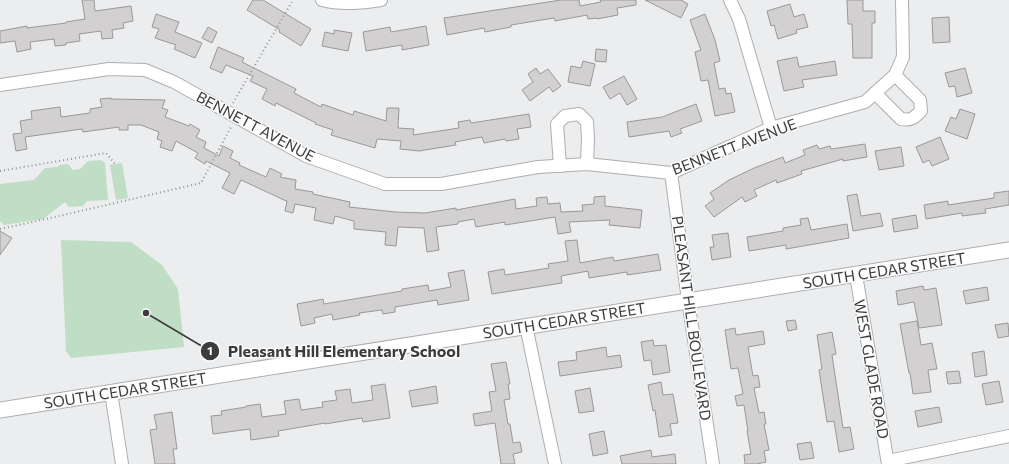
<svg xmlns="http://www.w3.org/2000/svg" width="1009" height="464" font-family="Commissioner,sans-serif">
  <style>
    .green { fill: #c0dec5 }
    .building { fill: #d2d0d1; stroke: #9a9899 }
    .lines { fill: none; stroke-linecap: round; stroke-linejoin: round }
    .minor-casing { stroke: #adaeb0; stroke-width: 14 }
    .tertiary-casing { stroke: #adaeb0; stroke-width: 17 }
    .path { stroke: #929394; stroke-width: 2; stroke-dasharray: 1 3; stroke-linecap: butt }
    .minor { stroke: #fff; stroke-width: 12 }
    .tertiary { stroke: #fff; stroke-width: 15 }
    .labels { text-anchor: middle; dominant-baseline: central; stroke-width: 3; stroke-linejoin: round; paint-order: stroke }
    .street-label { font-size: 15px; fill: #3c3c3d; stroke: #fafbfc }
    .leader { fill: none; stroke: #3c3c3d; stroke-width: 1.5 }
    .callout-dot { fill: #3c3c3d; stroke: #fafbfc; stroke-width: 1.5 }
    .mark-label { font-size: 12px; text-anchor: middle; font-weight: bold; fill: #fff }
    .callout-label { font-size: 16px; text-anchor: middle; font-weight: bold; fill: #3c3c3d; stroke: #fafbfc; stroke-width: 3; stroke-linejoin: round; paint-order: stroke }
  </style>
  <rect width="100%" height="100%" fill="#ecedef"/>
  <g class="green">
    <polygon points="101,160 105,163 108,200 87,201 83,206 69,207 65,202 43,219 4,225 0,221 0,184 34,180 45,168 57,167 59,165 68,164 73,170 80,169 88,161"/>
    <polygon points="122,163 128,198 116,200 110,165"/>
    <polygon points="61,240 131,242 162,265 178,289 184,347 71,358 66,351"/>
  </g>
  <g class="building">
    <polygon points="82,0 94,0 95,11 131,6 133,21 123,23 124,28 112,30 113,38 102,39 101,31 79,34 80,41 66,43 66,45 55,46 54,39 30,42 31,49 17,52 15,41 0,43 0,31 27,26 27,28 66,23 66,22 85,19"/>
    <polygon points="253,0 263,0 311,29 301,46 279,32 280,30 247,10"/>
    <polygon points="561,0 579,0 580,6 601,2 600,0 636,0 636,5 617,8 618,15 597,19 597,18 588,19 587,15 555,21 554,18 511,25 511,27 485,32 484,28 447,35 444,18"/>
    <polygon points="645,0 681,0 688,4 681,18"/>
    <polygon points="847,0 863,0 863,11 875,11 875,23 872,23 872,58 853,58 852,24 848,24"/>
    <polygon points="790,4 794,17 804,14 808,27 796,30 797,33 778,39 774,25 771,26 767,11"/>
    <polygon points="156,14 179,22 175,32 202,43 195,58 174,49 176,45 155,38 159,29 152,27"/>
    <polygon points="705,14 715,40 720,61 714,63 719,89 725,88 726,94 731,93 735,112 715,116 708,80 701,81 695,52 701,50 690,20"/>
    <polygon points="949,17 950,42 933,43 932,18"/>
    <polygon points="426,26 429,45 402,50 402,45 366,51 363,32 390,27 391,32"/>
    <polygon points="208,27 217,32 212,43 202,38"/>
    <polygon points="334,30 352,33 348,51 322,46 325,32 334,34"/>
    <polygon points="218,47 244,58 242,62 296,89 294,93 321,107 322,104 353,115 354,111 386,121 387,108 399,108 398,128 414,129 413,135 459,128 458,122 470,120 471,123 529,114 531,127 517,129 519,139 506,141 505,139 484,143 482,137 455,142 456,145 419,151 400,149 401,141 377,139 375,148 331,135 333,130 315,124 316,123 276,103 275,106 262,99 267,89 250,81 253,76 226,65 222,73 210,68"/>
    <polygon points="596,49 607,50 606,62 595,61"/>
    <polygon points="797,57 799,67 835,61 837,75 802,80 804,87 784,91 777,61"/>
    <polygon points="583,61 595,64 590,86 568,82 571,66 581,68"/>
    <polygon points="536,68 540,74 548,69 561,86 553,92 549,87 530,101 522,90 533,82 528,74"/>
    <polygon points="965,68 972,93 957,97 955,86 949,87 945,73"/>
    <polygon points="624,76 637,99 627,105 620,93 610,99 603,87"/>
    <polygon points="111,98 111,99 165,100 162,108 168,110 165,117 189,126 190,124 200,130 196,137 206,142 204,148 219,156 223,146 233,151 230,158 240,163 239,165 266,177 270,168 282,174 280,177 296,180 295,189 313,192 313,194 350,202 349,207 395,212 425,213 456,208 456,210 515,199 516,209 537,206 536,198 547,197 548,204 560,203 561,212 583,211 582,205 594,204 594,197 605,196 605,206 642,210 640,228 609,225 610,220 569,222 571,232 558,234 555,217 505,225 505,222 476,227 474,219 458,222 458,224 436,227 439,250 427,252 424,228 398,227 396,246 385,245 386,232 354,229 354,221 335,216 333,224 314,220 316,208 295,204 293,213 285,211 287,201 284,200 241,180 234,194 222,188 230,173 206,161 205,164 195,158 198,153 176,141 172,151 160,147 162,141 157,139 159,132 141,125 128,125 128,130 119,130 119,127 83,132 82,129 25,137 27,149 16,151 13,134 22,133 20,121 32,119 31,111 60,107 61,117 90,113 90,109 102,107 100,99"/>
    <polygon points="696,104 702,121 680,129 682,133 671,137 669,131 629,137 627,122 662,117"/>
    <polygon points="960,109 975,114 967,139 945,131 951,117 956,119"/>
    <polygon points="940,137 949,159 932,166 929,160 923,163 916,147"/>
    <polygon points="865,144 867,157 843,161 843,159 801,171 802,174 777,183 776,180 754,190 757,196 745,202 742,197 714,217 705,206 714,199 710,193 729,180 754,168 783,157 785,163 805,155 803,150 817,145 819,149 830,146 831,149"/>
    <polygon points="901,147 904,166 879,170 875,151"/>
    <polygon points="1009,191 1009,205 985,209 986,213 962,216 962,213 926,219 924,205 948,201 948,205 994,198 994,193"/>
    <polygon points="857,194 861,216 880,213 883,226 853,231 847,196"/>
    <polygon points="916,215 918,228 894,232 892,219"/>
    <polygon points="808,218 811,230 847,224 849,238 786,249 786,245 749,251 747,237 783,231 783,228 801,225 800,219"/>
    <polygon points="0,231 12,238 0,255"/>
    <polygon points="728,233 731,257 712,260 710,247 714,247 712,235"/>
    <polygon points="577,240 580,263 613,257 614,261 658,254 661,270 627,275 627,272 589,278 588,271 561,276 562,283 492,294 488,272 504,269 505,275 549,268 548,264 568,261 565,241"/>
    <polygon points="464,270 469,300 438,305 437,300 395,307 395,312 383,314 382,310 359,313 360,315 333,320 332,314 314,318 315,323 301,326 297,304 323,299 324,304 402,291 402,289 428,285 429,291 451,287 448,273"/>
    <polygon points="923,286 924,290 936,288 942,325 919,328 914,302 898,305 896,291"/>
    <polygon points="987,287 989,300 966,304 963,291"/>
    <polygon points="795,320 797,329 788,331 786,321"/>
    <polygon points="917,321 921,345 932,343 937,369 928,370 931,392 913,394 910,373 909,373 900,324"/>
    <polygon points="1008,323 1009,336 998,338 995,325"/>
    <polygon points="735,328 736,335 763,331 765,344 748,347 753,376 758,375 760,387 754,388 759,413 764,412 766,424 764,424 769,450 764,451 766,462 757,464 745,464 744,455 751,454 747,431 748,431 744,405 737,406 735,396 743,394 738,368 731,369 725,330"/>
    <polygon points="832,332 836,354 832,355 843,428 850,427 854,449 839,452 834,421 827,422 819,370 822,369 817,335"/>
    <polygon points="653,340 654,346 666,345 670,372 653,375 651,360 644,361 641,342"/>
    <polygon points="606,347 607,357 620,355 622,367 560,376 558,362 577,360 576,352"/>
    <polygon points="984,351 987,375 975,377 972,353"/>
    <polygon points="506,362 510,384 508,384 510,399 504,400 508,424 510,424 513,443 520,442 522,452 513,454 515,464 501,464 495,423 475,426 473,414 492,411 489,392 496,391 491,364"/>
    <polygon points="959,371 961,383 948,384 946,372"/>
    <polygon points="999,381 1003,402 986,405 982,384"/>
    <polygon points="661,382 663,395 673,394 678,423 670,424 672,435 659,437 655,410 653,411 648,385"/>
    <polygon points="385,384 390,418 363,422 362,418 325,424 325,423 278,431 279,436 251,440 250,429 213,434 211,416 222,415 221,411 246,407 246,406 260,404 262,417 286,414 284,401 299,399 301,410 323,407 322,402 337,400 335,391 350,389 352,403 373,400 371,386"/>
    <polygon points="436,386 438,403 412,407 409,391"/>
    <polygon points="590,388 594,411 579,413 575,391"/>
    <polygon points="939,407 942,422 918,427 915,411"/>
    <polygon points="172,412 177,449 173,449 175,464 155,464 150,430 157,429 154,415"/>
    <polygon points="604,431 608,453 593,456 589,434"/>
    <polygon points="811,442 814,458 800,460 797,444"/>
    <polygon points="651,450 652,457 675,454 676,464 622,464 620,456"/>
  </g>
  <g class="lines">
    <g class="minor-casing">
      <g id="minor">
        <path d="M 322,0 C 341,5 361,3 381,0"/>
        <polyline points="730,0 739,19 771,128"/>
        <polyline points="0,85 109,69 145,70 174,82 306,156 385,184 441,184 538,167 587,164 671,173 771,128 865,102 895,75 903,57 902,0"/>
        <path d="M 875,93 L 901,119 C 911,121 914,118 921,111 L 920,100 L 895,75"/>
        <polyline points="560,166 557,124 565,116 579,114 587,122 588,138 587,164"/>
        <polyline points="671,173 688,300 713,464"/>
        <polyline points="856,275 888,464"/>
        <polyline points="526,326 555,464"/>
        <polyline points="111,392 122,464"/>
        <polyline points="888,461 1009,436"/>
      </g>
    </g>
    <g class="tertiary-casing">
      <polyline id="tertiary" points="0,410 1009,250"/>
    </g>
    <g class="path">
      <polyline points="233,103 293,0"/>
      <polyline points="0,171 106,153 115,164"/>
      <polyline points="0,229 46,219 201,183 231,127"/>
    </g>
    <use href="#minor" class="minor"/>
    <use href="#tertiary" class="tertiary"/>
  </g>
  <g class="labels">
    <g class="street-label">
      <text transform="translate(256 126) rotate(28)">BENNETT AVENUE</text>
      <text transform="translate(734 146) rotate(-21)">BENNETT AVENUE</text>
      <text transform="translate(884 270) rotate(-9)">SOUTH CEDAR STREET</text>
      <text transform="translate(692 318) rotate(82)">PLEASANT HILL BOULEVARD</text>
      <text transform="translate(564 320) rotate(-9)">SOUTH CEDAR STREET</text>
      <text transform="translate(872 369) rotate(80)">WEST GLADE ROAD</text>
      <text transform="translate(125 390) rotate(-9)">SOUTH CEDAR STREET</text>
    </g>
  </g>
  <path class="leader" d="M146 313L210 351"/>
  <g class="callout-dot">
    <circle cx="146" cy="313" r="4"/>
    <circle cx="210" cy="351" r="10"/>
  </g>
  <g class="mark-label">
    <text x="210" y="355">1</text>
  </g>
  <g class="callout-label">
    <text x="344" y="357">Pleasant Hill Elementary School</text>
  </g>
</svg>
